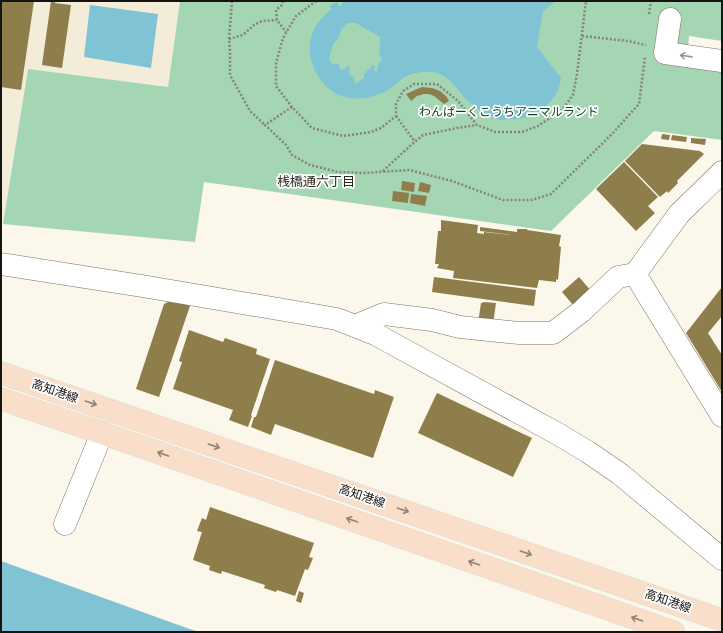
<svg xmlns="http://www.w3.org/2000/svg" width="723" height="633" font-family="'Varela Round','Noto Sans JP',sans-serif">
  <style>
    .built { fill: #f2ecd8 }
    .green { fill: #a4d6b4 }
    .water { fill: #7fc3d4; fill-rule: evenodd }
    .building { fill: #8e7e4b }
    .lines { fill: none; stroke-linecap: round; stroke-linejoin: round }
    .minor-casing { stroke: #787469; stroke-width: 23 }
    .major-casing { stroke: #dad9d9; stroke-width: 23 }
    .path { stroke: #86837b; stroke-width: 2.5; stroke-dasharray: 2 2; stroke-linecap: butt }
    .minor { stroke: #fff; stroke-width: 22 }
    .major { stroke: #f9dfca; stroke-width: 22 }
    .oneway { stroke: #969593 }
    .oneway2 { stroke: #938476 }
    .labels { text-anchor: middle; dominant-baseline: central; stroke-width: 3.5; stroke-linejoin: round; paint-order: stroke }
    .park-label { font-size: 12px; fill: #084727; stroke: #fff }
    .street-label { font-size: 12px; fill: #161410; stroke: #fff }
    .neighbourhood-label { font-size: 13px; fill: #2e2a21; stroke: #fff }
  </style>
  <rect width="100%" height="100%" fill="#fbf7ea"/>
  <polygon class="built" points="1,1 180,1 168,87 28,69 3,224 1,223"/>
  <polygon class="green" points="180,1 722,1 722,41 689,36 687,60 722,65 722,140 654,131 551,231 204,182 195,242 3,224 28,69 168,87"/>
  <g class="water">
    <path d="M 339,1 L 556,1 L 543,11 L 537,47 L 561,78 C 560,82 560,86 558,90 C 554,100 545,107 536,113 C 528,118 519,119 509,119 C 507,119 503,120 500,120 C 489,118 475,107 467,100 C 456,89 449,74 432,72 C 423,71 411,73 403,78 C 399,81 395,85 391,88 C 371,101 342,104 325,85 C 315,74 309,61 310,47 C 310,30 319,19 332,9 L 329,6 L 338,2 L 338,5 L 340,6 L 342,5 L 342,3 ZM 347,23 L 356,23 L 380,37 C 380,40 380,43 380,46 C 380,51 378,53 380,57 L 382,58 L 382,61 L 378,64 L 377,72 L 374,70 L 375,66 L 372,65 L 369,70 L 368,70 L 364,74 L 364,78 L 358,82 L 354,83 L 354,77 L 349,75 L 349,71 L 350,68 L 349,66 L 346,67 L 343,70 L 341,70 L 338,64 L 332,64 L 329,59 L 333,45 L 339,37 L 341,30 Z"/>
    <polygon points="90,5 158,14 151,68 84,57"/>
    <polygon points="1,561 184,627 199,632 1,632"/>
  </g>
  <g class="building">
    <polygon points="1,1 34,1 21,90 1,87"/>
    <polygon points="51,1 55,1 55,3 71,5 62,68 42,65"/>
    <polygon points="422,87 432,88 440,91 446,96 449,101 444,104 434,96 429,94 424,94 417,96 411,101 406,94 417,89"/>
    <polygon points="662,134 670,135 669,140 661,139"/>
    <polygon points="672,135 687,137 686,142 671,140"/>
    <polygon points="691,138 706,139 705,145 691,143"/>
    <polygon points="642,144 700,151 704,154 677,181 678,183 668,193 667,191 660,197 625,161"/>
    <polygon points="624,162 658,197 648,206 655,213 636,231 596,189"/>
    <polygon points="402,181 415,183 414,192 401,190"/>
    <polygon points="420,182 431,185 429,193 418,191"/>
    <polygon points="393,191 409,193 408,203 392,201"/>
    <polygon points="411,194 427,196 425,206 410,203"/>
    <polygon points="441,220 478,225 477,233 484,234 484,232 511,235 480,231 480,227 517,232 517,229 527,229 527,230 561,235 559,246 561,247 558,280 556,279 556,282 539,280 537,288 453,278 454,271 437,268 439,264 435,264 438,231 441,231"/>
    <polygon points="434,277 536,290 534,306 432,292"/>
    <polygon points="579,277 592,292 573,305 562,292"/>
    <polygon points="722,287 722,316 708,333 722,355 722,392 686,333"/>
    <polygon points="170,301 179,302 190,306 159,397 136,389 164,304"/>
    <polygon points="483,302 496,303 493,324 478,323 481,303 483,303"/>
    <polygon points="189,330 223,342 225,338 257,349 256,354 270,359 251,415 252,416 248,427 229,420 233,410 173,389 182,362 179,361"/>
    <polygon points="275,360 374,394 375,390 394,397 373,458 275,424 271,435 251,427 254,417 256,417"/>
    <polygon points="437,393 532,438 513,477 418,433"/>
    <polygon points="210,507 314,543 309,557 313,558 308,570 305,569 295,596 277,590 276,592 264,588 265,585 222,571 221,574 209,570 210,566 193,560 202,532 197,531 202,518 206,520"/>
    <polygon points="299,591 304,593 301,603 296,601"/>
  </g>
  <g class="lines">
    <g class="minor-casing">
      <g id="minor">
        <polyline points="670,19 665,53 722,61"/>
        <polyline points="722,172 679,214 635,274 722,416"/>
        <polyline points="1,264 142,286 337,319 375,334 558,434 588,452 620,474 722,559"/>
        <polyline points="355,326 384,314 432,320 460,327 519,333 553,333 582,311 618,277 635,274"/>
        <polyline points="65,524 102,433"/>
      </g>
    </g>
    <g class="major-casing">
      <g id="major">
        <polyline points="1,373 722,620"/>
        <polyline points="1,399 102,433 674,632"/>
      </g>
    </g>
    <g class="path">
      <polyline points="232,1 229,39 230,52 230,75 250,111 265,125"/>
      <polyline points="283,1 282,5 276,10 277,20 286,32"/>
      <polyline points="316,1 296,16 283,38 276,63 276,86 292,107 312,128 343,136 371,132 381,128 396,116 396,104 403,91 414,84 437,84 458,101 477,125 495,132 522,132 538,126 562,110 573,95 577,74 586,1"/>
      <polyline points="649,14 651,1"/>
      <polyline points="582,36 628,41 646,45"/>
      <polyline points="229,39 243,35 254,25 262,21 277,20"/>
      <polyline points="292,107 265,125 286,145 292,155 310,165 338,172 364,173 409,170 452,181 503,200 532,200 551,194 612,134 639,104 645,57"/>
      <polyline points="396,116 415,142"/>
      <polyline points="383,171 410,146 423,135 457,128 477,125"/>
    </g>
    <use href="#minor" class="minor"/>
    <use href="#major" class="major"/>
  </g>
  <defs><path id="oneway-shaft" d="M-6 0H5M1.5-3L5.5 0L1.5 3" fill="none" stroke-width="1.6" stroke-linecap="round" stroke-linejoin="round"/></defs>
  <use class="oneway" href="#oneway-shaft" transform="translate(686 56) rotate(-172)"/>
  <g class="oneway2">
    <use href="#oneway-shaft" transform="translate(91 403) rotate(19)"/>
    <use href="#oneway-shaft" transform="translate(214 446) rotate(19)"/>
    <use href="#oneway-shaft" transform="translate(163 454) rotate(-161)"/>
    <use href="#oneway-shaft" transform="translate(403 510) rotate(19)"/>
    <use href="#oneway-shaft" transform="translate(352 520) rotate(-161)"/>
    <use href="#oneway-shaft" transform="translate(526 553) rotate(19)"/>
    <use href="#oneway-shaft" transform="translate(474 563) rotate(-161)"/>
    <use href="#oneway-shaft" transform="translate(637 619) rotate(-161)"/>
  </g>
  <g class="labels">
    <g class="park-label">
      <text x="509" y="112">わんぱーくこうちアニマルランド</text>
    </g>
    <g class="street-label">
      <text transform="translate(55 391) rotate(19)">高知港線</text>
      <text transform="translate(362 496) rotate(19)">高知港線</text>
      <text transform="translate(668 601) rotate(19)">高知港線</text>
    </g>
    <g class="neighbourhood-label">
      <text x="316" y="182">桟橋通六丁目</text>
    </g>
  </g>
  <rect width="723" height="633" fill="none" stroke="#161410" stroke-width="4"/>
</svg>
